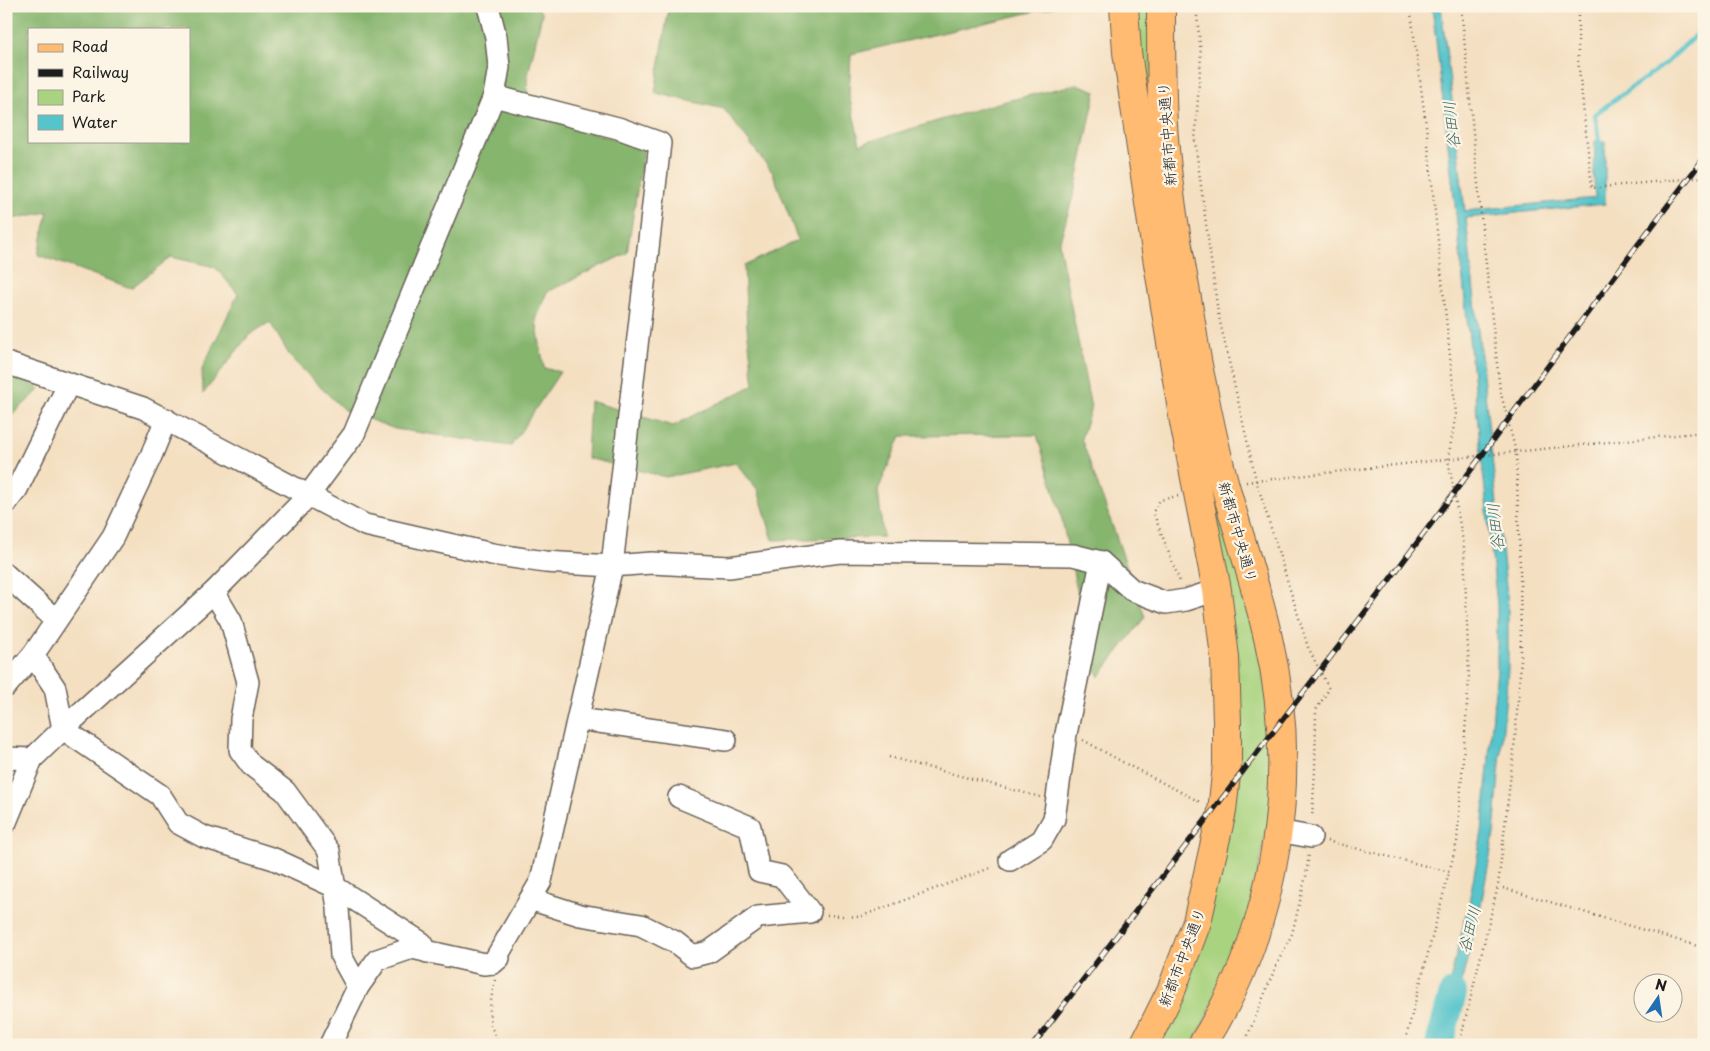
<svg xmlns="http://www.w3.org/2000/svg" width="1710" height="1051" font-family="'Playpen Sans','Klee One',sans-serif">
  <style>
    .green { fill: #a9d37f; stroke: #62784e }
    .forest { fill: #86b56e; stroke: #516845; fill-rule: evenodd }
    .water { fill: #56c4cb; stroke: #397074 }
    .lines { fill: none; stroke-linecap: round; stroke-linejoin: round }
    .stream { stroke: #56c4cb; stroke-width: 4.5 }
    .river { stroke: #56c4cb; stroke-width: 28 }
    .minor-casing { stroke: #686056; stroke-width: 24 }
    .major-casing { stroke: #686056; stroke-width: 30 }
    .path { stroke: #686056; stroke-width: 2.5; stroke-dasharray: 1 4; stroke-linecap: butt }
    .minor { stroke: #fff; stroke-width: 21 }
    .major { stroke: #ffbb71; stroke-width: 28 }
    .rail-casing { stroke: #1c1c1c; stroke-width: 5.5 }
    .rail { stroke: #fcf5e5; stroke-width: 4; stroke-dasharray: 11; stroke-linecap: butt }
    .labels { text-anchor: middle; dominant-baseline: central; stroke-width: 4.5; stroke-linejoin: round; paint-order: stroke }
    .street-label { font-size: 15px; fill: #1c1c1c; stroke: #fcf5e5 }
    .water-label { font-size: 16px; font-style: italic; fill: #335f62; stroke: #fcf5e5 }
  </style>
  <rect width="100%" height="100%" fill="#fcf5e5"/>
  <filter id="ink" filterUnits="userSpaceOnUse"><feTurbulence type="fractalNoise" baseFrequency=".02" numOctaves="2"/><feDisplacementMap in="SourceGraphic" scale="10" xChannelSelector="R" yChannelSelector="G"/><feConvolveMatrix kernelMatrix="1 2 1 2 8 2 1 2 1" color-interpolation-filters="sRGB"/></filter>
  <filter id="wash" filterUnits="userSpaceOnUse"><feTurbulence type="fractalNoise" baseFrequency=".0096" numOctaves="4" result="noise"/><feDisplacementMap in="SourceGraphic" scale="20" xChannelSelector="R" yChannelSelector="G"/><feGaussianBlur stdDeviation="1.12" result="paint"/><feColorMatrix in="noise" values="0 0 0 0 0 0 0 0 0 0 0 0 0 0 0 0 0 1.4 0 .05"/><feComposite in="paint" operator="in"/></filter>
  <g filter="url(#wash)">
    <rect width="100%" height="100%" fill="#f4dfc1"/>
    <polygon class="green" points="1133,6 1150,6 1150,55 1270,693 1272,805 1243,943 1192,1045 1155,1045 1236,764"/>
    <g class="forest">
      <path d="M 6,6 L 537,6 L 542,14 L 528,75 L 526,113 L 644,148 L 627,253 L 547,292 L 536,320 L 544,368 L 560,372 L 511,446 L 395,429 L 344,410 L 291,358 L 270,322 L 249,335 L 203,394 L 202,369 L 238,294 L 215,267 L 171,257 L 131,288 L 38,255 L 48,212 L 6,220 ZM 29,29 L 189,29 L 189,141 L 29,141 Z"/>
      <polygon points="669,6 1058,6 851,54 849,95 860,144 998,103 1077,84 1096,91 1076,186 1059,244 1091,408 1081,438 1145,617 1099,677 1093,664 1060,511 1037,435 901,436 878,490 883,537 773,540 758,490 736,463 666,477 587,458 590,401 673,426 754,385 747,327 744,266 798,240 773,173 724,109 655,93"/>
      <polygon points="6,372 23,376 39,390 9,418 6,418"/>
    </g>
    <polygon class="water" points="1432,6 1441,6 1465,211 1595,198 1594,178 1595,141 1605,141 1605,204 1466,218 1508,605 1508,669 1494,834 1481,905 1449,1031 1439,1027 1469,902 1482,832 1497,669 1497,605 1456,214"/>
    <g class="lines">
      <polyline class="stream" points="1600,147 1595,114 1665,64 1683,47 1696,35 1704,10"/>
      <polyline class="river" points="1439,1045 1453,993"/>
    </g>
  </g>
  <g filter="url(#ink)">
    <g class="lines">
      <g class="minor-casing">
        <g id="minor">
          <polyline points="488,6 496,37 499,67 494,96 618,128 660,143 612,566 541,881 493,963"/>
          <polyline points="6,363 143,408 365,525 492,554 545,562 612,566 651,563 729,567 840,552 1073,555 1101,562 1132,590 1166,603 1186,600 1217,590"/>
          <polyline points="6,503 17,489 68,385"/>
          <polyline points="6,575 56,620"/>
          <polyline points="214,592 231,621 248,682 241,719 240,750 251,765 285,791 329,851 338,908 341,956 358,987"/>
          <polyline points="33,655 55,688 63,729 160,795 178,823 204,837 274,859 335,887 422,943 427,952"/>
          <polyline points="6,686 33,655 113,537 151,456 166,419"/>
          <polyline points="578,719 726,740"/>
          <polyline points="6,758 32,759"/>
          <polyline points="6,822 32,759 63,729 214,592 308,496 354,434 494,96"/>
          <polyline points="1278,831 1311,837"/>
          <polyline points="1010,860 1042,840 1054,819 1066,734 1101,562"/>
          <polyline points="530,899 580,915 641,925 675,942 693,956 709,952 758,917 810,912 782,876 759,871 750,827 679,797"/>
          <polyline points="330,1045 358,987 377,960 412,948 484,964 493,963 499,958"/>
        </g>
      </g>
      <g class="major-casing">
        <g id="major">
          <polyline points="1124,6 1127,52 1156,251 1184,422 1217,590 1225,658 1227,722 1227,765 1222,811 1197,922 1171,991 1144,1045"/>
          <path d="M 1161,6 C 1161,46 1161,85 1163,124 C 1167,187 1178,248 1189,310 C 1193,334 1196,359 1202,384 C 1208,415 1215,447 1223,478 C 1237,531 1256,584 1268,638 C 1300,775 1278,926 1202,1045"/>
        </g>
      </g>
      <g class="path">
        <polyline points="1196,6 1201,55 1195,141 1218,313 1256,480 1308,647 1329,689 1316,710 1315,771 1312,818"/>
        <polyline points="1578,6 1578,60 1592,188 1704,177"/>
        <polyline points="1246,482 1448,459 1704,432"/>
        <polyline points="1178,496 1160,500 1153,512 1180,582"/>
        <polyline points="1083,740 1128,765 1202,803"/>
        <polyline points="889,757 1040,797"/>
        <polyline points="1327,841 1450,872"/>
        <polyline points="1503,888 1704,948"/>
        <polyline points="827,915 859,917 993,867"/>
        <path d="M 495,980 C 490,1005 484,1022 501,1045"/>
        <polyline points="1244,1045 1276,966 1292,934 1306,876 1309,853"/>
        <polyline points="1404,1045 1457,842 1469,678 1464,547 1448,459 1456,414 1426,125 1410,6"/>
        <polyline points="1459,1045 1498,886 1515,739 1521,660 1520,566 1516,452 1500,390 1483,237 1461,6"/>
      </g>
      <use href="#minor" class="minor"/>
      <use href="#major" class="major"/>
      <g class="rail-casing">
        <polyline id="rail" points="1033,1045 1382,590 1637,246 1704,158"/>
      </g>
      <use href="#rail" class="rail"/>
    </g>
  </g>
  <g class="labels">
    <g class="street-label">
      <text transform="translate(1166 134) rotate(-94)">新都市中央通り</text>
      <text transform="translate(1239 532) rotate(74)">新都市中央通り</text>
      <text transform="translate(1181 957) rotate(-69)">新都市中央通り</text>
    </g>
    <g class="water-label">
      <text transform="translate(1450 125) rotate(-96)">谷田川</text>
      <text transform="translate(1494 527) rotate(-96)">谷田川</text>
      <text transform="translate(1468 929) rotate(-76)">谷田川</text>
    </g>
  </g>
  <rect width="1710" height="1051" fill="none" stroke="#fcf5e5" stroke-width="25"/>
  <rect x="28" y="28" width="162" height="115" fill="#fcf5e5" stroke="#a29e95"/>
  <rect x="38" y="44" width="25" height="8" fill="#ffbb71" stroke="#a29e95"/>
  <text x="72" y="52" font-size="15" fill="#1c1c1c">Road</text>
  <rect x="38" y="69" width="25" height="8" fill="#1c1c1c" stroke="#a29e95"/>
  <text x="72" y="78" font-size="15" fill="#1c1c1c">Railway</text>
  <rect x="38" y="90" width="25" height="15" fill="#a9d37f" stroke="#a29e95"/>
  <text x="72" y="102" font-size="15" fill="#1c1c1c">Park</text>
  <rect x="38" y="115" width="25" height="15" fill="#56c4cb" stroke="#a29e95"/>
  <text x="72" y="128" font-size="15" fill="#1c1c1c">Water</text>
  <g transform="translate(1658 998) rotate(13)"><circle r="24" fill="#fcf5e5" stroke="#a29e95"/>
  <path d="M0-4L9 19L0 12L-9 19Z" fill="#1f6fb2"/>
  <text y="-8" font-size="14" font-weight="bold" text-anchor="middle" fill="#1c1c1c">N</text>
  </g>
</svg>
